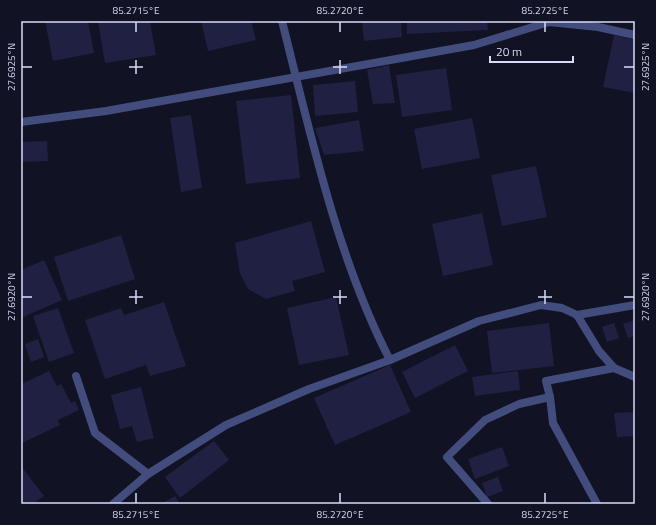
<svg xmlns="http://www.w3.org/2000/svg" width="656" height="525" font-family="'Titillium Web',sans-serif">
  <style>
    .building { fill: #202042 }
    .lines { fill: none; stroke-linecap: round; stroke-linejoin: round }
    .minor { stroke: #424c7d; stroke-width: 8 }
    .ticks { fill: none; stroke: #d8dbfa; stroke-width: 1.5 }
    .neatline { fill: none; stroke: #d8dbfa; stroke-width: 1.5 }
    .ticks-label { font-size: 10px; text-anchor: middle; fill: #d8dbfa }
  </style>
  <rect width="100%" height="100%" fill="#111223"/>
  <g class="building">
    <polygon points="45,21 88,21 94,53 53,61"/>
    <polygon points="98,21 150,21 156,55 105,63"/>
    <polygon points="201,21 251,21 256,40 208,51"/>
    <polygon points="362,21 401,21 402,37 364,41"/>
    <polygon points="407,21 487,21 488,30 407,34"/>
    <polygon points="614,35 635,40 635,93 603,87"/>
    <polygon points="389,65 395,103 373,104 367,70"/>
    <polygon points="446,68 452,110 402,117 396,75"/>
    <polygon points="355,81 358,112 315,116 313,85"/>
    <polygon points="291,95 300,178 246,184 236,101"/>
    <polygon points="191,115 202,188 181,192 170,118"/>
    <polygon points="472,118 480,158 422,169 414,129"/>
    <polygon points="359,120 364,151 324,155 315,128"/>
    <polygon points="47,141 48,161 21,162 21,142"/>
    <polygon points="536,166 547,217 502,226 491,175"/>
    <polygon points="482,213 493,265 443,276 432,224"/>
    <polygon points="311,221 325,272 292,281 295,291 266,299 248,289 240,273 235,243"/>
    <polygon points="121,235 135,279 68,301 54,257"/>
    <polygon points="44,260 62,300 21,318 21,270"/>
    <polygon points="336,297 349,355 299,365 287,308"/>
    <polygon points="164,302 186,366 150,376 146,365 105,379 85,320 121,308 124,315"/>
    <polygon points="58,308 74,353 49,362 33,316"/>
    <polygon points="635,320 635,336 628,338 623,324"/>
    <polygon points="549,323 554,366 492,373 487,331"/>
    <polygon points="614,323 619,338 607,342 602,327"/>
    <polygon points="38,339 44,357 31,362 25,344"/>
    <polygon points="455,345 468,371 415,398 402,372"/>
    <polygon points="390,365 411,412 335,445 314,398"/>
    <polygon points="49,371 57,386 61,384 71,403 75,401 79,410 58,420 60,425 22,443 21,384"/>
    <polygon points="518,371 520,390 475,396 472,377"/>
    <polygon points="141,387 154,438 137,442 132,426 120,429 111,395"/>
    <polygon points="635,412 635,436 617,437 614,413"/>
    <polygon points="214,441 229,460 180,498 165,477"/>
    <polygon points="502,447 509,466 475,479 468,459"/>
    <polygon points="21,466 44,496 33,504 21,504"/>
    <polygon points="498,477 503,491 487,497 482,483"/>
    <polygon points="175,496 180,504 161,504"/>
  </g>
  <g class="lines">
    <g class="minor">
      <path d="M 282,21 C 310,132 337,258 390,360"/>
      <polyline points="21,122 106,111 474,45 549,22 598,27 635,35"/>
      <polyline points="577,315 635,305"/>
      <polyline points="76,376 95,433 148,474"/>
      <polyline points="113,504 148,474 226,425 309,389 390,360 479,321 541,305 562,308 577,315 599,351 614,368 635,377"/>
      <polyline points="488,504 447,457 485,420 519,404 550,397"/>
      <polyline points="597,504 553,423 550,397 546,381 614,368"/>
    </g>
  </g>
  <path class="ticks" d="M 136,22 L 136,32M 340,22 L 340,32M 545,22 L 545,32M 136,60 L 136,74M 340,60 L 340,74M 22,67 L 32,67M 129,67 L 143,67M 333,67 L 347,67M 624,67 L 634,67M 136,290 L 136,304M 340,290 L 340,304M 545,290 L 545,304M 22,297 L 32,297M 129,297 L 143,297M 333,297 L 347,297M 538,297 L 552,297M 624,297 L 634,297M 136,493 L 136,503M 340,493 L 340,503M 545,493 L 545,503"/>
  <rect width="656" height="525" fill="none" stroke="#111223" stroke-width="44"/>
  <path d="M490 56v6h83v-6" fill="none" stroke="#d8dbfa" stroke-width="2"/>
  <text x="496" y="56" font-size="12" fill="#d8dbfa" stroke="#111223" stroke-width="3" paint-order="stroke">20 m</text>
  <rect x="22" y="22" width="612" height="481" class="neatline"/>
  <g class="ticks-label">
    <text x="136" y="14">85.2715°E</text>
    <text x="340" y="14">85.2720°E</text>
    <text x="545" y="14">85.2725°E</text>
    <text transform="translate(11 67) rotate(-90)" y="4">27.6925°N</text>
    <text transform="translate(645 67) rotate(-90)" y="4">27.6925°N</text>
    <text transform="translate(11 297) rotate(-90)" y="4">27.6920°N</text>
    <text transform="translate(645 297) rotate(-90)" y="4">27.6920°N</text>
    <text x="136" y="518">85.2715°E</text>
    <text x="340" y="518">85.2720°E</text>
    <text x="545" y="518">85.2725°E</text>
  </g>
</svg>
